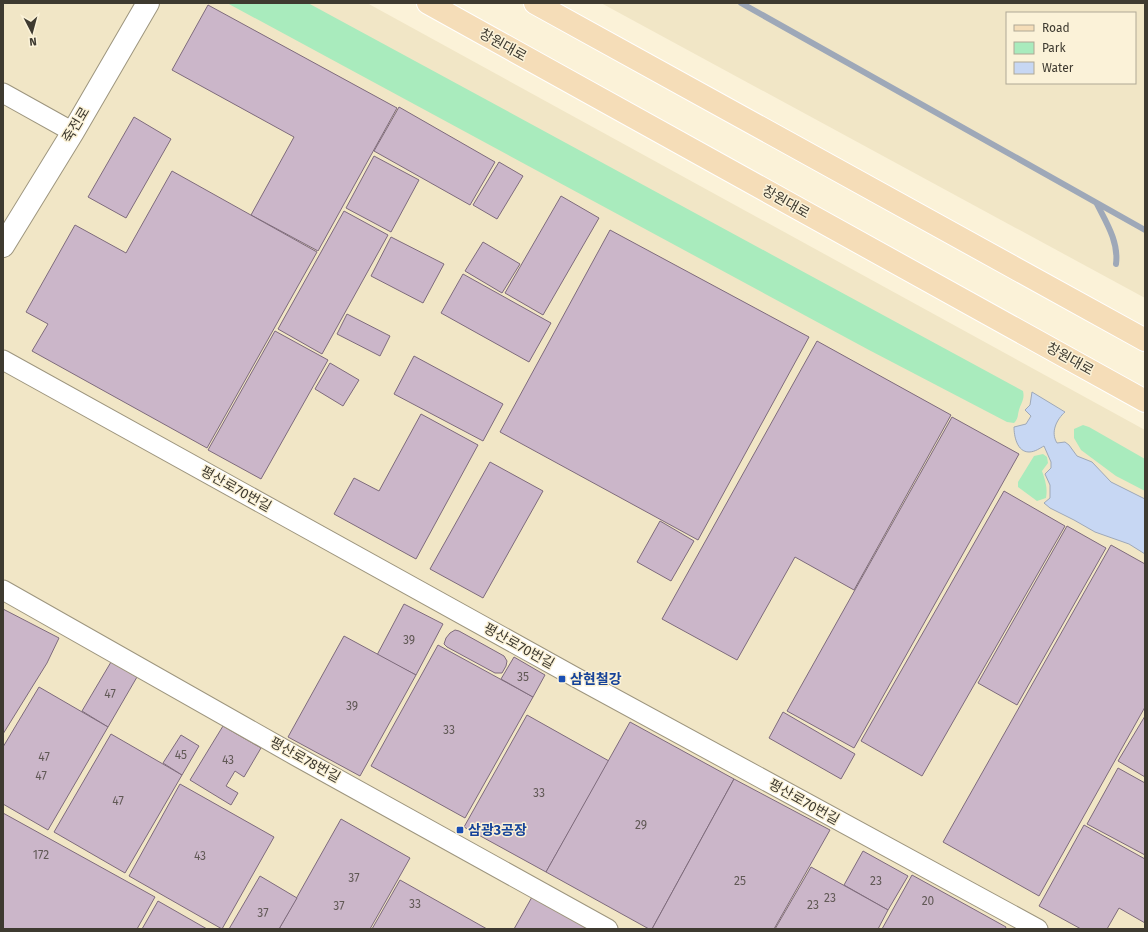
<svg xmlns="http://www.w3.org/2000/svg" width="1148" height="932" font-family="'Fira Sans','Noto Sans KR',sans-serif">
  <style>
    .built { fill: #f1e6c6; fill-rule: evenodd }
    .green { fill: #a9ebbd }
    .water { fill: #c7d7f3; stroke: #9ea8b8 }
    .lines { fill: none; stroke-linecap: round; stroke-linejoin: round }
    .stream { stroke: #9ea8b8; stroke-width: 6 }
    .building { fill: #cbb6c9; stroke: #7e6b7c }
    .minor-casing { stroke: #9d957e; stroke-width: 21 }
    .tertiary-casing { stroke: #9d957e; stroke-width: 24 }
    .primary-casing { stroke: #fff; stroke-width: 24 }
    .minor { stroke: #fff; stroke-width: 19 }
    .tertiary { stroke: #fff; stroke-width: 22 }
    .primary { stroke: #f5ddb8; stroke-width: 22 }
    .transit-dot { fill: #1a4fb4; stroke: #fbf2d8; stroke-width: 1.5 }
    .labels { text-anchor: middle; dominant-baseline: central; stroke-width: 3; stroke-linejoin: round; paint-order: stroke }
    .number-label { font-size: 12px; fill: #615956 }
    .street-label { font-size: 14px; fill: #3e3a30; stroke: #fbf2d8 }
    .transit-label { font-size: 14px; font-weight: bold; fill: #164399; stroke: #fbf2d8; text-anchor: start }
  </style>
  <rect width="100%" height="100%" fill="#fbf2d8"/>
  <g class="built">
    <polygon points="3,3 367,3 1145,430 1145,929 3,929"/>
    <path d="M 601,3 L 1145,3 L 1145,298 ZM 1007,13 L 1135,13 L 1135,83 L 1007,83 Z"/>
  </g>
  <g class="green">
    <path d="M 227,3 L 308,3 L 1023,391 C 1025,399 1021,403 1019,410 C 1017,417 1019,417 1014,423 L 1007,422 L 869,350 Z"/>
    <polygon points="1083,425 1089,427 1145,459 1145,491 1116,476 1081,450 1074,438 1074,429"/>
    <path d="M 1043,454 L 1047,457 L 1048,463 L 1042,471 C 1045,480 1048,488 1046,498 L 1037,501 L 1018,487 L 1018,482 L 1034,456 Z"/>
  </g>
  <path class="water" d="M 1032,392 L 1065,412 C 1057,419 1050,432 1057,443 L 1065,442 L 1069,445 L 1077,456 L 1092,462 L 1111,482 L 1145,499 L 1145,554 L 1129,544 L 1095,532 L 1074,520 L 1050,508 L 1044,503 L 1050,498 L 1050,485 L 1045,474 L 1051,468 L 1051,462 L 1044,446 C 1040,448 1035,452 1029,452 C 1017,452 1014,436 1014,427 L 1026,424 L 1031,416 L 1025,410 L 1030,405 Z"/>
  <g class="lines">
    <g class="stream">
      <polyline points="741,3 1145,230"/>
      <path d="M 1097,204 C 1106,222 1119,242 1116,264"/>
    </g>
  </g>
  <g class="building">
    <polygon points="208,5 397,108 318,251 251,215 294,137 172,70"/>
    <polygon points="399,107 495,162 470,205 374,151"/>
    <polygon points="134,117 171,139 126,218 88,197"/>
    <polygon points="374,156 419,180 391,232 346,208"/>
    <polygon points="499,162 523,176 497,219 473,205"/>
    <polygon points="172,171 317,252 207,448 32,351 48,324 26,312 75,225 126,253"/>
    <polygon points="561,196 599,218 543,315 505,293"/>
    <polygon points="344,211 388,235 322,354 278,329"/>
    <polygon points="610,230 809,337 698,540 500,432"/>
    <polygon points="391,237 444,264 423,303 371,276"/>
    <polygon points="483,242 520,264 502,293 465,271"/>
    <polygon points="463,274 551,323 529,362 441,313"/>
    <polygon points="347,314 390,336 380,356 337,334"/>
    <polygon points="275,331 328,360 261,479 208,450"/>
    <polygon points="817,341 951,415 854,590 795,557 737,660 662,619"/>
    <polygon points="414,356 503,404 483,441 394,394"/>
    <polygon points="330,363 359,380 343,406 315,389"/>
    <polygon points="421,414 478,445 416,559 334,514 354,478 379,491"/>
    <polygon points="952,417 1019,454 854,748 787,711"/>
    <polygon points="490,462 543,491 483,598 430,569"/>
    <polygon points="1004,491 1065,526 922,776 861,741"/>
    <polygon points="660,521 694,541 671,581 637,562"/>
    <polygon points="1067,526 1106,548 1017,705 978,683"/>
    <polygon points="1111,545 1145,564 1145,707 1039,896 943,842"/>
    <polygon points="404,604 443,624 416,675 377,655"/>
    <polygon points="3,609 59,638 47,663 3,734"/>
    <polygon points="455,630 459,631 504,656 507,661 506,666 502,673 495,673 447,647 444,644 446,638 450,633"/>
    <polygon points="344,636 416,675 360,776 288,737"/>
    <polygon points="438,645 533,697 465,818 371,766"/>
    <polygon points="514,657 545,675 533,697 501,679"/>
    <polygon points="111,662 137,677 108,727 82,711"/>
    <polygon points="39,687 108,727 48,830 3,804 3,747"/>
    <polygon points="783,712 855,754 841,779 769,738"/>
    <polygon points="527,715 609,761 546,872 464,827"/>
    <polygon points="1145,716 1145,777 1118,761"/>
    <polygon points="630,722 734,779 652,929 649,929 546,872"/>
    <polygon points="223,726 261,748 244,777 235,771 226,786 238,793 231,805 190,780"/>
    <polygon points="111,734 182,775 125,873 54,832"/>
    <polygon points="181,735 199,746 182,775 163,763"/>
    <polygon points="1118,768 1145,783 1145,855 1087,824"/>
    <polygon points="734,779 830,830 774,929 652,929"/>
    <polygon points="180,784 274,837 222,929 129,876"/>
    <polygon points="3,813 155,897 137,929 3,929"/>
    <polygon points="341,819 410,858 370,929 279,929"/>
    <polygon points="1084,825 1145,859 1145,923 1119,908 1107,929 1081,929 1039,906"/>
    <polygon points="863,851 908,876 888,910 844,885"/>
    <polygon points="811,867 888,910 878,929 775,929"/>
    <polygon points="912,875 1006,927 1005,929 882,929"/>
    <polygon points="260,876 297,898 279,929 229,929"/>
    <polygon points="400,880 487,929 372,929"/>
    <polygon points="532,897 587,928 587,929 514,929"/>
    <polygon points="158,901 207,929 142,929"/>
  </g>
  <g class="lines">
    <g class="minor-casing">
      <g id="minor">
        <polyline points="3,93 73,132"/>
        <polyline points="3,360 575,677 1038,929"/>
        <polyline points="3,590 296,756 608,929"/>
      </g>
    </g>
    <g class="tertiary-casing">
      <polyline id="tertiary" points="3,246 73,132 148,3"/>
    </g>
    <g class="primary-casing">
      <g id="primary">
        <polyline points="428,3 1145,401"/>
        <polyline points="535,3 1145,340"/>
      </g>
    </g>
    <use href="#minor" class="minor"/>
    <use href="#tertiary" class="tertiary"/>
    <use href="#primary" class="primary"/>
  </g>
  <g class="transit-dot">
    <rect x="558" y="675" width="8" height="8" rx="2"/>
    <rect x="456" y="826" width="8" height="8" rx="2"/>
  </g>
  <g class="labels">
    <g class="number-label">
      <text x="409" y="640">39</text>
      <text x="523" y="677">35</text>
      <text x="110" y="694">47</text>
      <text x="352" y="706">39</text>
      <text x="449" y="730">33</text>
      <text x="181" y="755">45</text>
      <text x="44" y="757">47</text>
      <text x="228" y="760">43</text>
      <text x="41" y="776">47</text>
      <text x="539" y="793">33</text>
      <text x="118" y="801">47</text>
      <text x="641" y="825">29</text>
      <text x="41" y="855">172</text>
      <text x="200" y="856">43</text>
      <text x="354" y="878">37</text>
      <text x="740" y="881">25</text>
      <text x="876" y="881">23</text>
      <text x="830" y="898">23</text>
      <text x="928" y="901">20</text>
      <text x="415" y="904">33</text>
      <text x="813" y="905">23</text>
      <text x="339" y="906">37</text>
      <text x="263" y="913">37</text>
    </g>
    <g class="street-label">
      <text transform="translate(503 45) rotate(29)">창원대로</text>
      <text transform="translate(76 125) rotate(-59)">죽전로</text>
      <text transform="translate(786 202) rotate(29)">창원대로</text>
      <text transform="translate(1070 359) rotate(29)">창원대로</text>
      <text transform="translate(236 489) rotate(29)">평산로70번길</text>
      <text transform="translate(519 646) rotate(29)">평산로70번길</text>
      <text transform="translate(305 760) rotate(29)">평산로78번길</text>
      <text transform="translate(804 802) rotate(29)">평산로70번길</text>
    </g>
    <g class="transit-label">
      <text x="570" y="679">삼현철강</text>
      <text x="468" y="830">삼광3공장</text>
    </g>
  </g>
  <rect width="1148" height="932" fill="none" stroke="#3e3a30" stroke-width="8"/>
  <rect x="1006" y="12" width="130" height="72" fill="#fbf2d8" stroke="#afa895"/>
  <rect x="1014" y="25" width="20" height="6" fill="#f5ddb8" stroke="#afa895"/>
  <text x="1042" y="32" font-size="12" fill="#3e3a30">Road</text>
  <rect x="1014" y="42" width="20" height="12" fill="#a9ebbd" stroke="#afa895"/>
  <text x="1042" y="52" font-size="12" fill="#3e3a30">Park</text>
  <rect x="1014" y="62" width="20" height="12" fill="#c7d7f3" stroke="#afa895"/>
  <text x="1042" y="72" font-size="12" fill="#3e3a30">Water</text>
  <g transform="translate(32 32) rotate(174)" stroke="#fbf2d8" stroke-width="3" paint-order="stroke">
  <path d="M0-3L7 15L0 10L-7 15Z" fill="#3e3a30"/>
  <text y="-6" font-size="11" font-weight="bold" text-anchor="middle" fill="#3e3a30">N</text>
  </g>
</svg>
